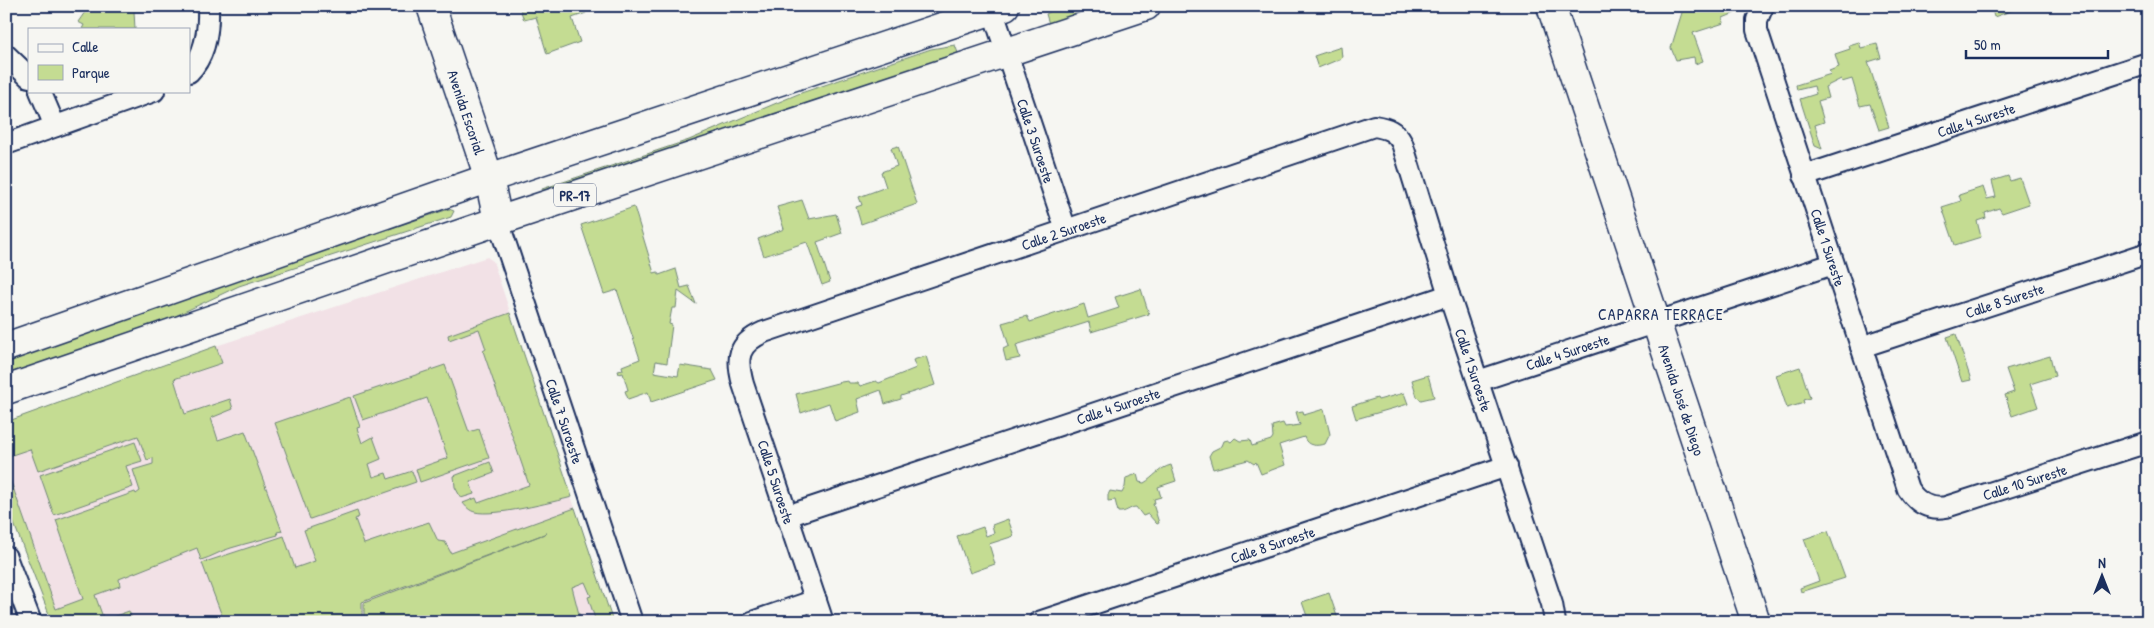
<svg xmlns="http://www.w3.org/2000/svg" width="2154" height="628" font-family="'Patrick Hand',sans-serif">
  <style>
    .built { fill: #f2e1e6 }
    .green { fill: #c4dc92; stroke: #708678 }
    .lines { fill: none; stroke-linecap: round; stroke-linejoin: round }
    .street-casing { stroke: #1b2f5e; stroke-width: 24 }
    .secondary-casing { stroke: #1b2f5e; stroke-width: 31 }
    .primary-casing { stroke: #1b2f5e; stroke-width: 31 }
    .street { stroke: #f6f6f2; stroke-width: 20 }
    .secondary { stroke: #f6f6f2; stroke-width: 28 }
    .primary { stroke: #f6f6f2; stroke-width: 28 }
    .labels { text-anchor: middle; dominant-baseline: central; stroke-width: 4; stroke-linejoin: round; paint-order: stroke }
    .shield { fill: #f6f6f2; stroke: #5d6b8a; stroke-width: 1 }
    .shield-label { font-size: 14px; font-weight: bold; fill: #1b2f5e }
    .street-label { font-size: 15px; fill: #1b2f5e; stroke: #f6f6f2 }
    .neighbourhood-label { font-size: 16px; letter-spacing: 1px; fill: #1b2f5e; stroke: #f6f6f2 }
  </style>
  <rect width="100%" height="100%" fill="#f6f6f2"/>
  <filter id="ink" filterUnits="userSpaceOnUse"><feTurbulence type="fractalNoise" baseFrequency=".02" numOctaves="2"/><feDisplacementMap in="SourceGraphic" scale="10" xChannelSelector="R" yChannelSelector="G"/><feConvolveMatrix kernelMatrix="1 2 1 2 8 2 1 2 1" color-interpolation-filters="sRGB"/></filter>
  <g filter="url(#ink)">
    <polygon class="built" points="487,257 493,261 613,622 52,622 6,503 6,422 216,346"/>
    <g class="green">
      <polygon points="77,6 140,6 140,11 134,11 135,29 82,29 84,25 78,22 85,12"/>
      <polygon points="519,6 585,6 586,13 572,18 580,42 547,54 536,17 524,20"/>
      <polygon points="1061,6 1112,6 1065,21 1049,24 1046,14"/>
      <polygon points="1684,6 1738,6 1735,13 1723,18 1724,23 1693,33 1703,61 1695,64 1694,57 1676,60 1671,48"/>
      <polygon points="1991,6 2019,6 2019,8 1994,17"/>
      <polygon points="1859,42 1861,48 1877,44 1881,58 1868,62 1889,127 1879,130 1870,104 1860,106 1852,79 1842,82 1841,79 1825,87 1828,98 1818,101 1824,122 1815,125 1822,149 1815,146 1800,99 1816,94 1814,86 1797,90 1796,85 1831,74 1829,71 1839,67 1835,54 1850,49 1849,45"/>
      <polygon points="955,45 958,53 945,60 544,195 542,189 689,140 798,94 931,49"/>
      <polygon points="1341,47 1342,58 1318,68 1314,56"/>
      <polygon points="898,146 917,204 861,224 856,207 862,205 859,197 886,187 881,172 897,166 891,148"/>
      <polygon points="2008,176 2010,181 2020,178 2029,204 2002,213 1999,208 1985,213 1986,218 1977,221 1981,237 1955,245 1942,207 1961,201 1959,195 1983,187 1987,199 1996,197 1992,181"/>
      <polygon points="802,200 809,219 836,214 842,233 817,242 830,282 822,285 807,242 764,256 758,239 784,229 777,207"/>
      <polygon points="634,207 654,273 658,272 659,275 676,269 681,288 689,286 696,304 678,291 676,308 672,308 669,324 672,325 667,363 656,361 654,372 678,376 680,365 712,370 717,380 651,402 648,392 628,399 625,391 628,390 623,373 619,374 618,371 623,370 622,366 640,359 617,290 604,294 581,225"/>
      <polygon points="449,209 454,211 451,217 239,286 152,327 6,379 6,362 15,358 208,289"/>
      <polygon points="1141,289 1149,314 1091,332 1089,322 1016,345 1020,358 1006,361 1003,349 1009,346 1002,323 1027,316 1030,322 1084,304 1088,318 1119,308 1115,297"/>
      <path d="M 510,313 L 572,497 C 553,502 493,517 475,512 C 470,511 466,507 463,503 L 476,498 L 478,503 L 529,485 L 483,351 L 486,349 L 479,329 L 449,340 L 448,335 Z"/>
      <polygon points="1956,334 1971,380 1962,382 1947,337"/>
      <path d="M 216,346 L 222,363 L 174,379 L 185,414 L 230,399 L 233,409 L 211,418 L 218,440 L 245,431 L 282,531 L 277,532 L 278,535 C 261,540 247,543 231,548 C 220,551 212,557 201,560 L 197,548 L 119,579 L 120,586 L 95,595 L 104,620 L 129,611 L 133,622 L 52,622 L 6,503 L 6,468 L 56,609 L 83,599 L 56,520 L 135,492 L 136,494 L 140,491 L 133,470 L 153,464 L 153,458 L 147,460 L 138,436 L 38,471 L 30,449 L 6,457 L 6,422 Z"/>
      <polygon points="926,356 935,385 901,396 901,399 885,404 881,390 857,399 860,412 835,421 829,403 801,413 796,394 841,382 848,381 849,383 858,383 860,386 876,381 879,383 916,368 913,360"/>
      <polygon points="2050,356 2055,376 2030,384 2038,407 2012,416 2005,395 2014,392 2006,369"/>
      <polygon points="445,365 469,432 479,429 489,458 420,482 416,469 448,458 427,398 363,420 354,396"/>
      <polygon points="1800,367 1810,398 1803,400 1804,403 1787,408 1776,375"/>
      <polygon points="1428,375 1434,397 1421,400 1417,397 1412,380"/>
      <polygon points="1404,393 1408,404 1356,419 1352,406 1377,398 1378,400"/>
      <polygon points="350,397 360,427 357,428 362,443 373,437 381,459 369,464 373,477 386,473 388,479 412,471 416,482 310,519 275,423"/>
      <path d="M 1324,409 L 1330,434 L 1325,444 C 1317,446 1307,447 1304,437 L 1279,445 L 1285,465 L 1261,474 L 1256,462 L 1254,464 L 1248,460 L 1213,469 L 1209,456 L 1212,451 L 1222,446 L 1224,441 L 1228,440 L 1231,442 L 1235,438 L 1240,441 L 1250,440 L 1252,446 L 1271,440 L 1273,437 L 1272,426 L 1283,423 L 1285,427 L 1300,425 L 1296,412 L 1303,411 L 1304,415 Z"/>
      <polygon points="135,442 142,461 126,466 133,487 54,515 40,475"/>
      <polygon points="490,462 494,473 470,482 474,494 461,498 455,487 454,476"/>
      <path d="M 1171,465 L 1176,481 L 1158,487 L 1161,497 L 1154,499 L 1155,503 L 1153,504 L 1159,523 L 1157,524 L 1148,514 L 1143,516 L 1136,507 C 1130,507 1126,513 1118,512 L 1115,500 L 1108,501 L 1108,495 L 1110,491 L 1122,493 L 1125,487 L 1126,478 L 1137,474 L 1139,482 L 1144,483 C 1154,477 1159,468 1171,465 Z"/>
      <polygon points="575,508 613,622 596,622 588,597 591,596 585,582 572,587 581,622 364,622 364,603 547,533 362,602 362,622 322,622 298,618 274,622 208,622 222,616 202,563 284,536 295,568 315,561 304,530 357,511 359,517 355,519 364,544 429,522 438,541 445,542 451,553"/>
      <polygon points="1008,519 1014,536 989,544 995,564 970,573 957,536 983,527 986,536 994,533 992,525"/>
      <polygon points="1828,531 1845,578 1801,592 1800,588 1819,581 1804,539"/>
      <polygon points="1329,593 1339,622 1309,622 1302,602"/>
    </g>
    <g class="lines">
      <g class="street-casing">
        <g id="street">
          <path id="s1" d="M 991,6 L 1066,230"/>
          <path id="s2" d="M 1763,6 L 1757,20 L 1757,30 L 1908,489 C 1917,503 1929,510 1946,507 L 2148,442"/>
          <polyline points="6,55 29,77"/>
          <path d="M 189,72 C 206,55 209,30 208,6"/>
          <polyline points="40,91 55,126"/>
          <polyline points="6,144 154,91"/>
          <path id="s3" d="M 1804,176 L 2148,63"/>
          <path id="s4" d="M 498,221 L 632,622"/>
          <path id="s5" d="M 1861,347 L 2148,253"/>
          <path id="s6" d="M 1478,381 L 1833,264"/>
          <path id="s7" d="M 787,516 L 1449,295"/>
          <polyline points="6,557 31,622"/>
          <polyline points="752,622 816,600"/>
          <path id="s8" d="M 823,622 L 743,384 C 736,358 737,344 764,332 L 1374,126 C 1387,128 1396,131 1402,143 L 1449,295 L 1552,604 L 1555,622"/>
          <path id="s9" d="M 1039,622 L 1507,466"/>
        </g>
      </g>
      <g class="secondary-casing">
        <g id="secondary">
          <path id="s10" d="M 431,6 L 489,178 L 498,221"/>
          <path id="s11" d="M 1551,6 L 1756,622"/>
        </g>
      </g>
      <g class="primary-casing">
        <g id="primary">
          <polyline points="6,347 489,178 1005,6"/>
          <polyline points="6,390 498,221 1146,6"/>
        </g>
      </g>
      <use href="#street" class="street"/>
      <use href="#secondary" class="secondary"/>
      <use href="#primary" class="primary"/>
    </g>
  </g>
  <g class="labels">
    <rect class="shield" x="554" y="183.5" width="42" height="23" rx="4"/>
    <g class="shield-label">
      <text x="575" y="195">PR-17</text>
    </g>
    <g class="street-label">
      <text stroke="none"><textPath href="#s10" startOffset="112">Avenida Escorial</textPath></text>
      <text stroke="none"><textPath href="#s3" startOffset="181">Calle 4 Sureste</textPath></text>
      <text stroke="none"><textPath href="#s1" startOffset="142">Calle 3 Suroeste</textPath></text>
      <text stroke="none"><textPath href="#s8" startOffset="631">Calle 2 Suroeste</textPath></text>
      <text stroke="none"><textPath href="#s2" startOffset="254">Calle 1 Sureste</textPath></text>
      <text stroke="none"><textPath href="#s5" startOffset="151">Calle 8 Sureste</textPath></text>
      <text stroke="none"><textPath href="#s6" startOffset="94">Calle 4 Suroeste</textPath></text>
      <text stroke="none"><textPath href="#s8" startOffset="1231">Calle 1 Suroeste</textPath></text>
      <text stroke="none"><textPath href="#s11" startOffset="415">Avenida José de Diego</textPath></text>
      <text stroke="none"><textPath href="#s7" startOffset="349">Calle 4 Suroeste</textPath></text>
      <text stroke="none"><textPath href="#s4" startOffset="211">Calle 7 Suroeste</textPath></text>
      <text transform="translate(776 482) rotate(72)">Calle 5 Suroeste</text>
      <text stroke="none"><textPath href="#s2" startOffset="636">Calle 10 Sureste</textPath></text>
      <text stroke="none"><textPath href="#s9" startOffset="246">Calle 8 Suroeste</textPath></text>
    </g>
    <g class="neighbourhood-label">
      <text x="1661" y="314">CAPARRA TERRACE</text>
    </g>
  </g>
  <rect width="2154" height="628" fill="none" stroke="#f6f6f2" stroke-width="25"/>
  <rect x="12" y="12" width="2129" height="603" fill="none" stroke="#1b2f5e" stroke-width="2" filter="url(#ink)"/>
  <rect x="28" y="28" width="162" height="65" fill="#f6f6f2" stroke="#9ea6b7"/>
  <rect x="38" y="44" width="25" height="8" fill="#f6f6f2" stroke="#9ea6b7"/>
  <text x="72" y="52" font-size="15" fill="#1b2f5e">Calle</text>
  <rect x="38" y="65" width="25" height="15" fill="#c4dc92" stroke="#9ea6b7"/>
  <text x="72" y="78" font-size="15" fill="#1b2f5e">Parque</text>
  <g transform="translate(2102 576)" stroke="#f6f6f2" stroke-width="4" paint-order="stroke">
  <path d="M0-4L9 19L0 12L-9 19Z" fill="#1b2f5e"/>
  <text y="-8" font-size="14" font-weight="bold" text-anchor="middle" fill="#1b2f5e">N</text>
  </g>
  <path d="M1966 50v8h142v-8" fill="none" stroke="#1b2f5e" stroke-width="2.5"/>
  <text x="1974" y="50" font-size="15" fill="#1b2f5e" stroke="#f6f6f2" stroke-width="4" paint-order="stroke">50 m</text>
</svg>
